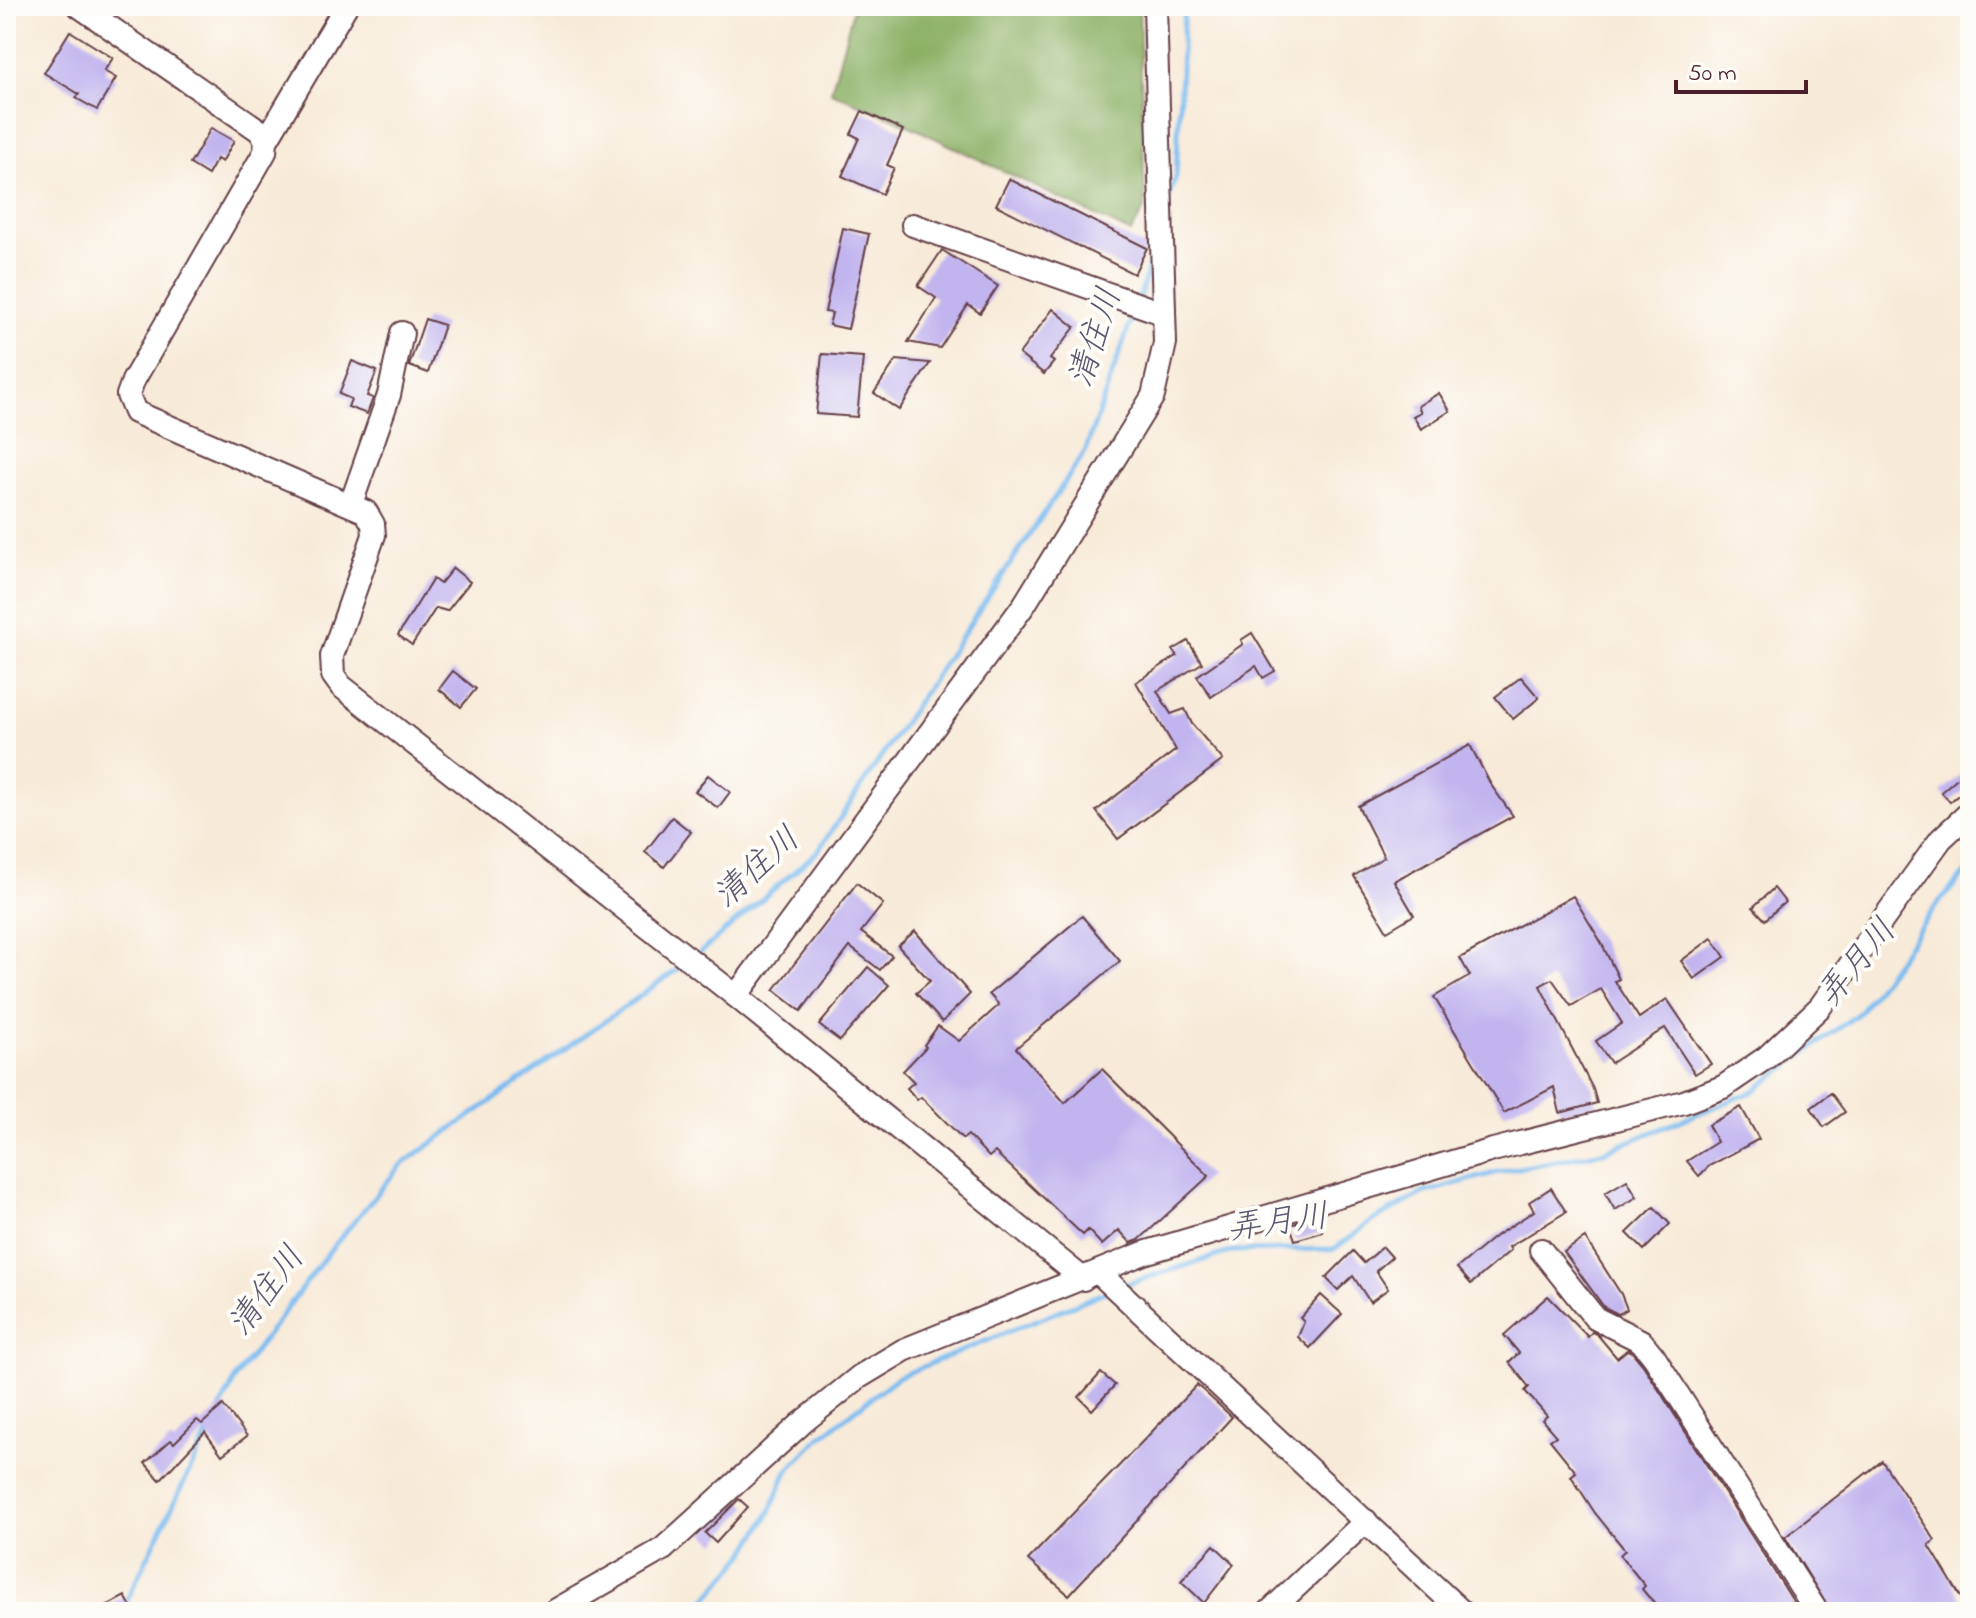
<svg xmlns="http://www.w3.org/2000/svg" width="1976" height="1618" font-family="'Indie Flower','Klee One',sans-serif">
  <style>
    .forest { fill: #8bb065; stroke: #6a6848; stroke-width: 2 }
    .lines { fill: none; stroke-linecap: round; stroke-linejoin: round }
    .stream { stroke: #7cbcf0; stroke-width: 5 }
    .building { fill: #c1b4ef }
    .minor-casing { stroke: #643d45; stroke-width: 26 }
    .minor { stroke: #fff; stroke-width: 22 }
    .labels { text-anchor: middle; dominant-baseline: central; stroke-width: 8; stroke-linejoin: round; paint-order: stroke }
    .water-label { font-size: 34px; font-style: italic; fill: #5c5670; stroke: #fdfcf7 }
  </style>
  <rect width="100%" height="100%" fill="#fdfcf7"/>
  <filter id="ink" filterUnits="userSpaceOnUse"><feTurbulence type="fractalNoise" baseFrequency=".0125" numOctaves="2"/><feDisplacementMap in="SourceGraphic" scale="16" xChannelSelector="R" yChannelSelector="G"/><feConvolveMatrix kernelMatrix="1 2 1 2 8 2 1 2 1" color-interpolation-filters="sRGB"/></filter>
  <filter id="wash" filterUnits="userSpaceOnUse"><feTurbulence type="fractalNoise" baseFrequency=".006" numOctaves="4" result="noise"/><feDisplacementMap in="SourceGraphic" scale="32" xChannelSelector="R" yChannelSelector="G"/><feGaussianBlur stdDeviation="1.8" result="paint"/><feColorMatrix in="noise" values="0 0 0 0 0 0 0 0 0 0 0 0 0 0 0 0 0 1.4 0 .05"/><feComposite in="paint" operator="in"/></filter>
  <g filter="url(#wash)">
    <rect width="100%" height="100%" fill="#f8ead8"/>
    <polygon class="forest" points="854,6 1139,6 1145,207 1131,233 906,124 831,92"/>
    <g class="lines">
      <g class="stream">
        <polyline points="1170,196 1176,176 1184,6"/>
        <polyline points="1139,299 1153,252"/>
        <polyline points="695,957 818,851 1085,452 1135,309"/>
        <polyline points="1123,1285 1233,1251 1334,1249 1374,1220 1423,1193 1498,1172 1603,1152 1752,1092 1859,1013 1938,903 1970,868"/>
        <polyline points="219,1411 236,1377 328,1253 401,1165 684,965"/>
        <polyline points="121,1612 209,1431"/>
        <polyline points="695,1612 745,1554 770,1512 787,1471 818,1439 898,1377 1110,1290"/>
      </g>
    </g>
    <g id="blocks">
      <g class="building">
        <polygon points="70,31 113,58 104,71 116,78 97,110 76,98 79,94 44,73"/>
        <polygon points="862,111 903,130 887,165 894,168 882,194 842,176 859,138 851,134"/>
        <polygon points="211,128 234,141 222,162 217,159 208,175 190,164"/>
        <polygon points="1009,179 1147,248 1134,274 996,205"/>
        <polygon points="843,228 869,234 848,329 829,325 832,313 825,312"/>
        <polygon points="942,250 998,286 980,313 968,305 940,348 908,342 936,298 918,286"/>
        <polygon points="1053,309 1075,327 1050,359 1054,362 1044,374 1019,354"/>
        <polygon points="425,319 444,325 428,373 409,366"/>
        <polygon points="822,354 863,357 857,417 816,414"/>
        <polygon points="896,360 930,363 899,410 874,393"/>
        <polygon points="352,361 377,371 367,396 373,398 367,414 348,407 351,399 339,394"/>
        <polygon points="1439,393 1450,411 1421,429 1413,416 1421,412 1418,406"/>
        <polygon points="453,568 470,582 447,611 436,608 412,645 398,635 433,579 440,584"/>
        <polygon points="1252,633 1275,671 1263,678 1256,666 1211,697 1197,676 1243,644 1241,640"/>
        <polygon points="1188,641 1202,663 1157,691 1171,714 1185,709 1192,724 1223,760 1118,839 1096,811 1176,750 1136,682 1177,656 1173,650"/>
        <polygon points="453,671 476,689 461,707 439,689"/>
        <polygon points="1521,677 1539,698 1513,719 1495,697"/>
        <polygon points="1470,745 1491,785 1513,816 1394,881 1414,915 1387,931 1354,876 1384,857 1358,806"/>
        <polygon points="1970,767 1970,785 1950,802 1941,792"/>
        <polygon points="708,775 730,792 718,808 695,791"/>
        <polygon points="672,817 691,832 664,867 645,852"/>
        <polygon points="857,883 883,904 861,932 892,956 880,970 850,947 801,1011 774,990"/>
        <polygon points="1774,888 1785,902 1765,920 1753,907"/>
        <polygon points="1573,896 1601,942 1619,979 1615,981 1639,1018 1667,999 1711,1064 1695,1074 1665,1028 1611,1063 1596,1041 1622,1023 1601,989 1571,1006 1552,979 1540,986 1593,1089 1597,1103 1560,1113 1554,1087 1504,1113 1434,997 1470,976 1460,958"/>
        <polygon points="1082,916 1120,961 1016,1048 1065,1103 1102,1069 1209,1176 1139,1240 1131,1243 1119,1230 1102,1245 1088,1230 1083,1235 995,1152 989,1157 968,1135 963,1139 921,1097 917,1100 907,1088 914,1082 903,1071 926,1047 924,1045 938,1026 959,1041 999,1005 989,994"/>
        <polygon points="915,931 970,994 942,1022 916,993 930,981 898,946"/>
        <polygon points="1712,938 1725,957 1694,979 1681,961"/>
        <polygon points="868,967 889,985 840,1041 819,1025"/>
        <polygon points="1831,1093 1845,1112 1824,1127 1811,1108"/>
        <polygon points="1741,1107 1759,1139 1709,1166 1699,1176 1687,1161 1717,1142 1708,1125"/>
        <polygon points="1627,1180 1637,1197 1615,1210 1605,1193"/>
        <polygon points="1551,1188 1566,1212 1509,1247 1511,1250 1471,1284 1457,1268 1497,1235 1534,1211 1529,1202"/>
        <polygon points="1654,1207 1670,1224 1644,1250 1627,1233"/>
        <polygon points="1319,1216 1323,1232 1295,1240 1290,1225"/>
        <polygon points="1585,1238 1621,1294 1627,1309 1618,1314 1604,1307 1564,1252"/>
        <polygon points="1383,1247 1392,1257 1376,1271 1388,1289 1370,1302 1353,1276 1338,1290 1326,1278 1353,1251 1364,1263"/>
        <polygon points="1321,1295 1342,1314 1310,1348 1298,1337 1304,1322 1300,1318"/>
        <polygon points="1548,1296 1588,1337 1592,1332 1597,1334 1617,1358 1627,1350 1632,1352 1643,1365 1800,1612 1661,1612 1642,1589 1645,1586 1620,1555 1625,1550 1595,1513 1571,1476 1576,1472 1550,1440 1556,1436 1542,1420 1547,1416 1525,1391 1529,1387 1509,1362 1519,1353 1504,1335"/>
        <polygon points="1101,1373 1115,1385 1092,1410 1079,1397"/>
        <polygon points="1197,1385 1232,1417 1069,1595 1028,1560"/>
        <polygon points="223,1405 247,1436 222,1455 205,1432 160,1480 145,1463 171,1440 174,1443 197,1420 202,1424"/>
        <polygon points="1882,1461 1935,1540 1929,1545 1970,1612 1831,1612 1785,1537"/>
        <polygon points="739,1499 748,1507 716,1543 705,1533"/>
        <polygon points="1214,1545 1234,1564 1204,1603 1181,1581"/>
        <polygon points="125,1596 134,1612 95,1612"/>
      </g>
    </g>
  </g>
  <g filter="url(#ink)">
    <use href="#blocks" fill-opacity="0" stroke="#643d45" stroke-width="2"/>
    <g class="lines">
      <g class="minor-casing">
        <g id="minor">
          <polyline points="79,6 260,131 266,141"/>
          <polyline points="346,6 266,141 265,152 133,381 128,395 135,412 366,512 373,524 374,535 332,656 333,675 341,686 736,996 1083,1279"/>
          <polyline points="913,225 1162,313"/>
          <polyline points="351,504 389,395 402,333"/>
          <polyline points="736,996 1024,605 1153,396 1165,343 1155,6"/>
          <polyline points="1541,1250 1595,1318 1641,1341 1654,1357 1817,1612"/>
          <polyline points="1099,1273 1462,1612"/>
          <polyline points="553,1612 663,1549 802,1423 859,1377 904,1350 1144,1253 1493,1150 1684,1102 1723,1087 1767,1057 1820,1007 1941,839 1970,812"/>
          <polyline points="1269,1612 1366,1521"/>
        </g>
      </g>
      <use href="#minor" class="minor"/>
    </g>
  </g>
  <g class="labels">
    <g class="water-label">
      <text transform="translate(1097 338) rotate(-72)">清住川</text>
      <text transform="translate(758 869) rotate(-42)">清住川</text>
      <text transform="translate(1858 964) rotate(-50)">弄月川</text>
      <text transform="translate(1278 1224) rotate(-7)">弄月川</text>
      <text transform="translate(268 1292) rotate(-53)">清住川</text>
    </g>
  </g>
  <rect width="1976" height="1618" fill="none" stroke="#fdfcf7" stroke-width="32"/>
  <path d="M1676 80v12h130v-12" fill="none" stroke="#4a1f2b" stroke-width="4"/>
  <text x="1688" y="80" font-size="24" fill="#4a1f2b" stroke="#fdfcf7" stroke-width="6" paint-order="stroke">50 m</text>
</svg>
